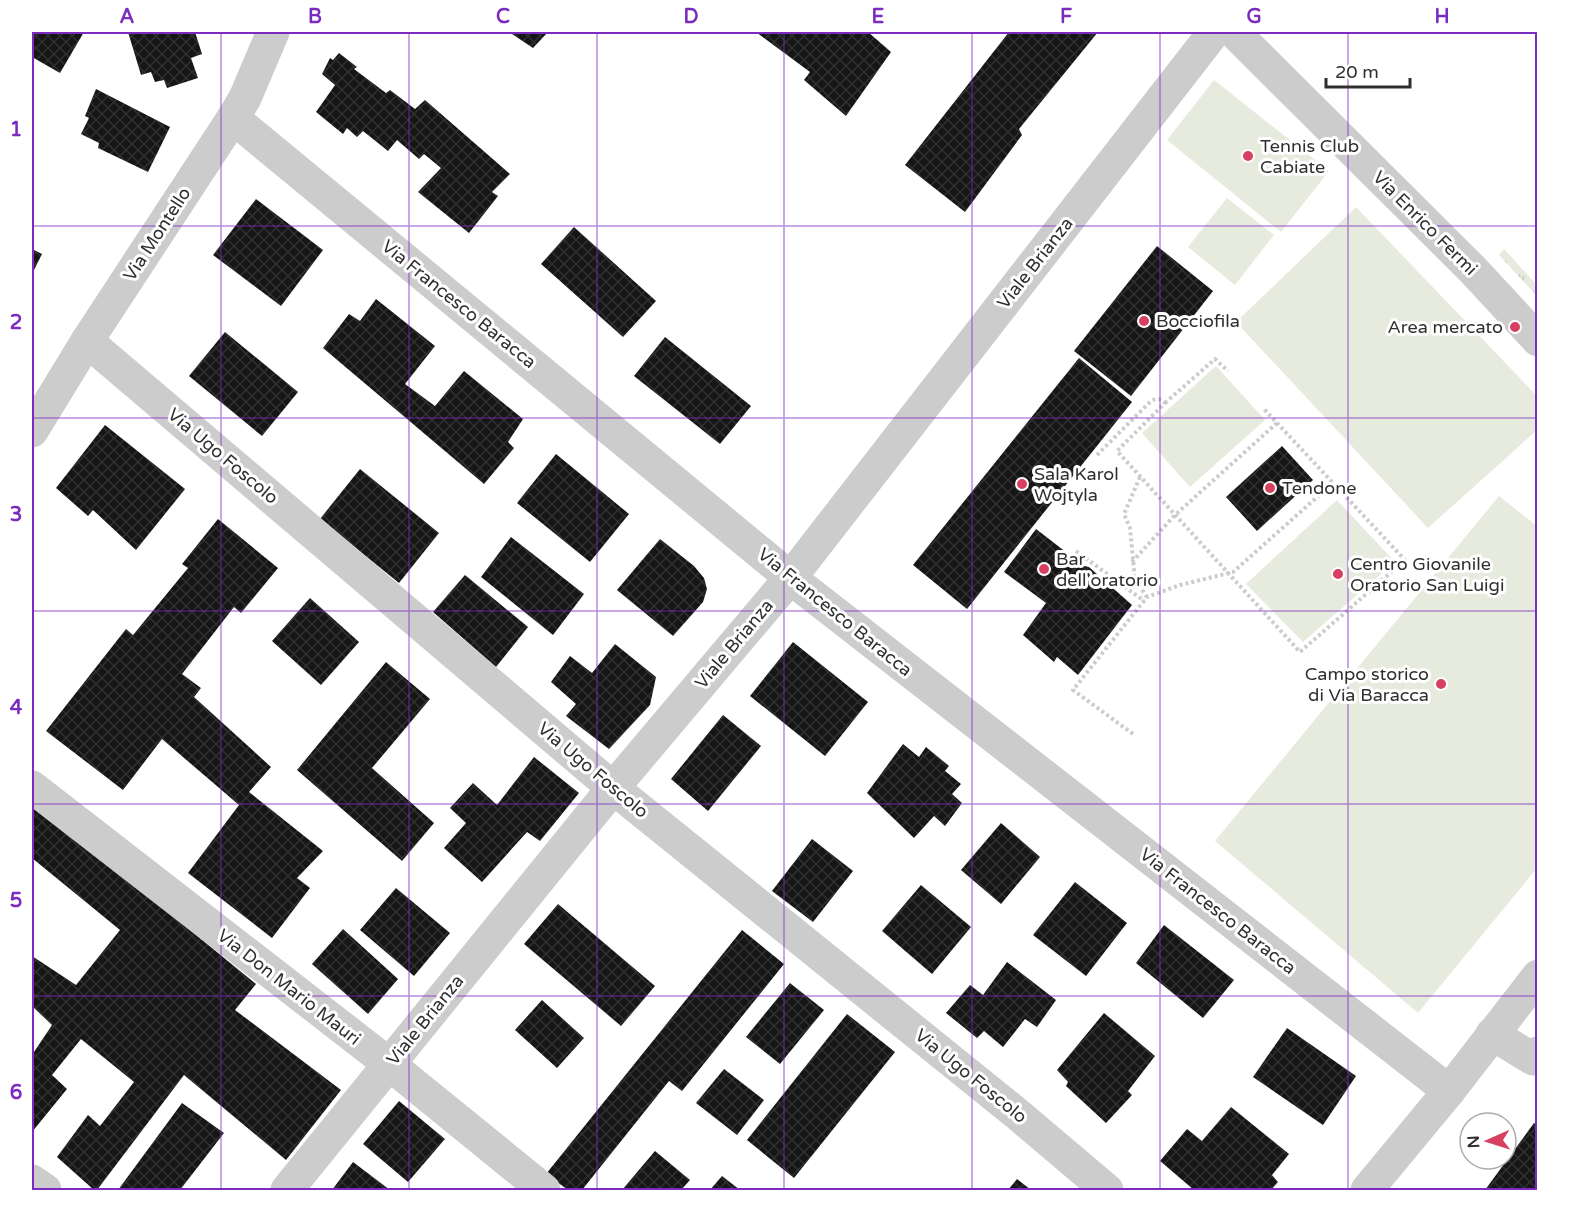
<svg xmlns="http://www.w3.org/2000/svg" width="1569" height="1222" font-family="'Varela Round',sans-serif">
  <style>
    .grass { fill: url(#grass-tufts) }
    .park { fill: #e6ebde }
    .building { fill: url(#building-cross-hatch) }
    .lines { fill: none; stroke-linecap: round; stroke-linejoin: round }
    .path { stroke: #ccc; stroke-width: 4; stroke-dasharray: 3 3; stroke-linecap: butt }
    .minor { stroke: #ccc; stroke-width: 33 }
    .grid { fill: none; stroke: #7b2cbf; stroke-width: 1.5; stroke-opacity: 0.55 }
    .poi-dot { fill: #d74060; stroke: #fff; stroke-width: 2 }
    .labels { text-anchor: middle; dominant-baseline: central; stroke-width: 6; stroke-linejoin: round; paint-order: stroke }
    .poi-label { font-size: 18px; fill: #2f2f2f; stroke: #fff; text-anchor: start }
    .street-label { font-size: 18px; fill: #2f2f2f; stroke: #fff }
    .neatline { fill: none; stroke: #7b2cbf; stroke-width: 2 }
    .grid-label { font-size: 20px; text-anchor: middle; font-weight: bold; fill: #7b2cbf }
  </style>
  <defs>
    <pattern id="grass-tufts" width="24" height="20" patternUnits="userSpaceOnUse" patternTransform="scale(1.5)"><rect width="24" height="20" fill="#e6ebde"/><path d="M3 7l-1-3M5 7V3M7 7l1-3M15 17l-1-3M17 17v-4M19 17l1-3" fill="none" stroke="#c6cabf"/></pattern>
    <pattern id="building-cross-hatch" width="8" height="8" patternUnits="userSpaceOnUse" patternTransform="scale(1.5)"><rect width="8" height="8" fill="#161616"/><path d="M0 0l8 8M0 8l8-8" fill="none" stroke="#303030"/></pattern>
  </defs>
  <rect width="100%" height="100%" fill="#fff"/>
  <polygon class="grass" points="1504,249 1537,285 1537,296 1499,255"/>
  <g class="park">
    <polygon points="1214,80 1329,171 1281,232 1167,140"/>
    <polygon points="1227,198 1274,235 1235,285 1188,247"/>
    <polygon points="1356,207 1537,396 1537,430 1428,528 1236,322"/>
    <polygon points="1216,366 1265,420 1190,487 1142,433"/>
    <polygon points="1499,496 1537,526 1537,868 1418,1013 1215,841"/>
    <polygon points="1337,500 1395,562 1303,642 1246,584"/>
  </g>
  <g class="building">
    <polygon points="32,32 84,32 60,73 32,57"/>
    <polygon points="128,32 195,32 202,54 191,58 198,78 167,88 164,80 155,82 151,72 141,75"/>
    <polygon points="509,32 548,32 533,48"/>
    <polygon points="756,32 868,32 891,52 846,116 804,80 810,72"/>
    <polygon points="1009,32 1098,32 1019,129 1022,135 965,212 905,165"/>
    <polygon points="339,53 357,67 354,69 386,93 390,90 415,109 425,100 510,174 492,192 498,196 469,233 418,192 441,168 424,154 419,159 397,140 388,151 363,131 357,137 347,128 343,134 316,112 335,85 322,74 330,58 333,60"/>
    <polygon points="96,89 170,127 148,172 98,148 99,143 81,134 89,118 85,116"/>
    <polygon points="256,199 323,250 281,306 213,255"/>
    <polygon points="574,227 656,301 623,337 541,264"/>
    <polygon points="1157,246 1213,291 1131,396 1074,351"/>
    <polygon points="32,249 42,254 32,274"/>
    <polygon points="376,299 435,346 405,384 435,406 464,371 523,419 508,442 514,448 484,484 323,348 349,314 360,321"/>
    <polygon points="225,332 298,392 262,436 189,376"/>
    <polygon points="665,337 751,406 720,444 634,376"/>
    <polygon points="1079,358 1132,402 967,609 913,565"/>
    <polygon points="105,425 185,489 136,550 93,510 88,516 56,488"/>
    <polygon points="1282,446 1313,480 1257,531 1226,497"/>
    <polygon points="556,454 629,514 590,562 517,503"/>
    <polygon points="360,469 439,533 399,583 320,519"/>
    <polygon points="218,519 278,568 241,613 234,607 182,674 201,688 194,697 271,767 249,792 323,851 297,878 310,888 272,938 188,873 239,805 162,739 123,790 46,731 126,629 133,635 188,568 182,564"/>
    <polygon points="1036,529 1084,566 1089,567 1132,605 1078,675 1057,657 1054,662 1023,635 1046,603 1004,572"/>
    <polygon points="511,537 584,594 553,635 481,577"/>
    <polygon points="660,539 694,566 704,578 707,589 703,602 673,636 617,590"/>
    <polygon points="465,575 528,627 496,667 433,612"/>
    <polygon points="310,598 359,642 321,685 272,641"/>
    <polygon points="793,642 868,702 825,756 750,696"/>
    <polygon points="615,644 656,677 650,705 609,749 566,716 576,704 551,682 570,656 592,673"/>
    <polygon points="386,662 430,699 372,768 434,823 402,861 297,770"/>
    <polygon points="723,715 761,746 708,811 671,779"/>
    <polygon points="903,744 919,757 926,747 949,766 945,771 961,784 952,794 962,803 945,826 934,816 914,838 867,793"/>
    <polygon points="534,757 579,793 540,841 527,832 482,882 444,848 466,823 450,808 473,783 497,805"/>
    <polygon points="32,801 256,984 235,1010 341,1090 286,1160 184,1075 97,1190 94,1190 57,1157 88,1115 100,1126 134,1082 81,1039 52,1075 67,1089 32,1132 32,1055 52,1025 32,1006 32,956 76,985 120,930 32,858"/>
    <polygon points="1001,823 1040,857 1001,904 961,870"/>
    <polygon points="812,839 853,871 813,922 772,891"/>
    <polygon points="1075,882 1127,923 1086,976 1033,935"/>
    <polygon points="921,885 971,927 932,974 882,931"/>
    <polygon points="396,888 450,933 414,976 360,930"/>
    <polygon points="558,904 655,986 621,1026 524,944"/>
    <polygon points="1164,925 1234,980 1203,1018 1136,963"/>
    <polygon points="343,929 398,979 368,1014 312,964"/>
    <polygon points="742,930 784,964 682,1091 669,1081 582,1190 568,1190 546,1174"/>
    <polygon points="1007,962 1056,1000 1037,1027 1025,1019 1003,1047 984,1031 977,1038 946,1013 970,985 983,995"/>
    <polygon points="790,983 824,1010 780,1064 746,1037"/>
    <polygon points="542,1000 584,1038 557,1068 515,1030"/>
    <polygon points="1104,1013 1155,1056 1128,1091 1132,1095 1106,1123 1066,1086 1068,1082 1057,1070"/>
    <polygon points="847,1014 895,1052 794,1178 747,1140"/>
    <polygon points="1287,1028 1356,1076 1323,1125 1253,1077"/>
    <polygon points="724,1069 764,1100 737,1135 696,1103"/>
    <polygon points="399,1101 445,1139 408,1182 363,1144"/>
    <polygon points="182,1103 224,1133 180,1190 118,1190"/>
    <polygon points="1231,1107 1289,1154 1272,1175 1278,1182 1271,1190 1194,1190 1160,1161 1187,1129 1202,1141"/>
    <polygon points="1534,1123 1538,1126 1538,1190 1485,1190"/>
    <polygon points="655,1151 690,1180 681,1190 622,1190"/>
    <polygon points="353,1162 390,1190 332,1190"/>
    <polygon points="722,1176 740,1190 710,1190"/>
    <polygon points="1017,1179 1031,1190 1008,1190"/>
  </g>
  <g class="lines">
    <g class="path">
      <polyline points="1165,403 1215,359 1228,371"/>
      <path d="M 1097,455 L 1151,401 C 1157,398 1160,398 1165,403 L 1117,451 L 1300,652 L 1405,560 L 1263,408"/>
      <polyline points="1140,477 1124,514 1130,528 1135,580 1147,597"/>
      <polyline points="1076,551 1144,601"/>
      <polyline points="1132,562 1175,515 1277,423"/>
      <polyline points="1133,734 1073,690 1147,597 1180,585 1233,572 1333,483"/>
    </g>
    <g class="minor">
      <polyline points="1234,32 1473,270 1538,340"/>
      <polyline points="233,118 803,588 1449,1091"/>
      <polyline points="87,341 613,788 1016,1113 1107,1190"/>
      <polyline points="32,431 87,341 233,118 245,98 273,32"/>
      <polyline points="32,787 389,1064 544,1190"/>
      <polyline points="1492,1034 1533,1059 1538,1053"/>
      <polyline points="32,1181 45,1190"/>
      <polyline points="287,1190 613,788 791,577 1214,32"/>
      <polyline points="1367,1190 1449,1091 1538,976"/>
    </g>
  </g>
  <path class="grid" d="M 221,32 L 221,1190M 409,32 L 409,1190M 597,32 L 597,1190M 784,32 L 784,1190M 972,32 L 972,1190M 1160,32 L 1160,1190M 1348,32 L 1348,1190M 32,226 L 1538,226M 32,418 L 1538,418M 32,611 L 1538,611M 32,804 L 1538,804M 32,996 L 1538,996"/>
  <g class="poi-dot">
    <circle cx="1248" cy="156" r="6"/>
    <circle cx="1144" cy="321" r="6"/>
    <circle cx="1515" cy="327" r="6"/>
    <circle cx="1022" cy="484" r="6"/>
    <circle cx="1270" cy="488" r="6"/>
    <circle cx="1044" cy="569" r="6"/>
    <circle cx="1338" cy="574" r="6"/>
    <circle cx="1441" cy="684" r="6"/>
  </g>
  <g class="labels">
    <g class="poi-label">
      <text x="1260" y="146">Tennis Club<tspan x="1260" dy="21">Cabiate</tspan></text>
      <text x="1156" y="321">Bocciofila</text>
      <text x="1503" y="327" text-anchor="end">Area mercato</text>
      <text x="1034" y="474">Sala Karol<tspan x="1034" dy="21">Wojtyla</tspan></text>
      <text x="1282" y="488">Tendone</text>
      <text x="1056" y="559">Bar<tspan x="1056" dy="21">dell'oratorio</tspan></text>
      <text x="1350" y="564">Centro Giovanile<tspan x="1350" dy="21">Oratorio San Luigi</tspan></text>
      <text x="1429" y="674" text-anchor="end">Campo storico<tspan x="1429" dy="21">di Via Baracca</tspan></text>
    </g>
    <g class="street-label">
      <text transform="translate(1425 223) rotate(45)">Via Enrico Fermi</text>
      <text transform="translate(157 234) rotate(-57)">Via Montello</text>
      <text transform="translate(1035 263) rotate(-52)">Viale Brianza</text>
      <text transform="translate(459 304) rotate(39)">Via Francesco Baracca</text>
      <text transform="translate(223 456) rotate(40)">Via Ugo Foscolo</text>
      <text transform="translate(835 612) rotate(39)">Via Francesco Baracca</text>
      <text transform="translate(734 644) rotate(-50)">Viale Brianza</text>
      <text transform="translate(593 770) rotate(40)">Via Ugo Foscolo</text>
      <text transform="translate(1218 911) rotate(38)">Via Francesco Baracca</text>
      <text transform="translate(289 987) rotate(38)">Via Don Mario Mauri</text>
      <text transform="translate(425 1020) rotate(-51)">Viale Brianza</text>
      <text transform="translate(971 1076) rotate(39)">Via Ugo Foscolo</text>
    </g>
  </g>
  <rect width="1569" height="1222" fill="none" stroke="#ffffff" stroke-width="66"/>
  <g transform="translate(1488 1141) rotate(267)"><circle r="28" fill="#ffffff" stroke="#acacac" stroke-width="1.5"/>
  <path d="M0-4.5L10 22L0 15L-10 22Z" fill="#d74060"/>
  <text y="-9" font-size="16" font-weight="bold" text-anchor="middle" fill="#2f2f2f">N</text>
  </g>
  <path d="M1326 78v9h84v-9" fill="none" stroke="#2f2f2f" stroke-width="3"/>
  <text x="1335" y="78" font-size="18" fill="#2f2f2f" stroke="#ffffff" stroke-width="4.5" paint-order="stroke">20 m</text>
  <rect x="33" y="33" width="1503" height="1156" class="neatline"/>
  <g class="grid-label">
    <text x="127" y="23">A</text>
    <text x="315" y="23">B</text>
    <text x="503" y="23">C</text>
    <text x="691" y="23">D</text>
    <text x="878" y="23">E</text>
    <text x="1066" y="23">F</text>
    <text x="1254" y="23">G</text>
    <text x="1442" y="23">H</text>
    <text x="16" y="136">1</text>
    <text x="16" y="329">2</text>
    <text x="16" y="521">3</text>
    <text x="16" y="714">4</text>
    <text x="16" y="907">5</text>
    <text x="16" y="1099">6</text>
  </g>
</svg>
